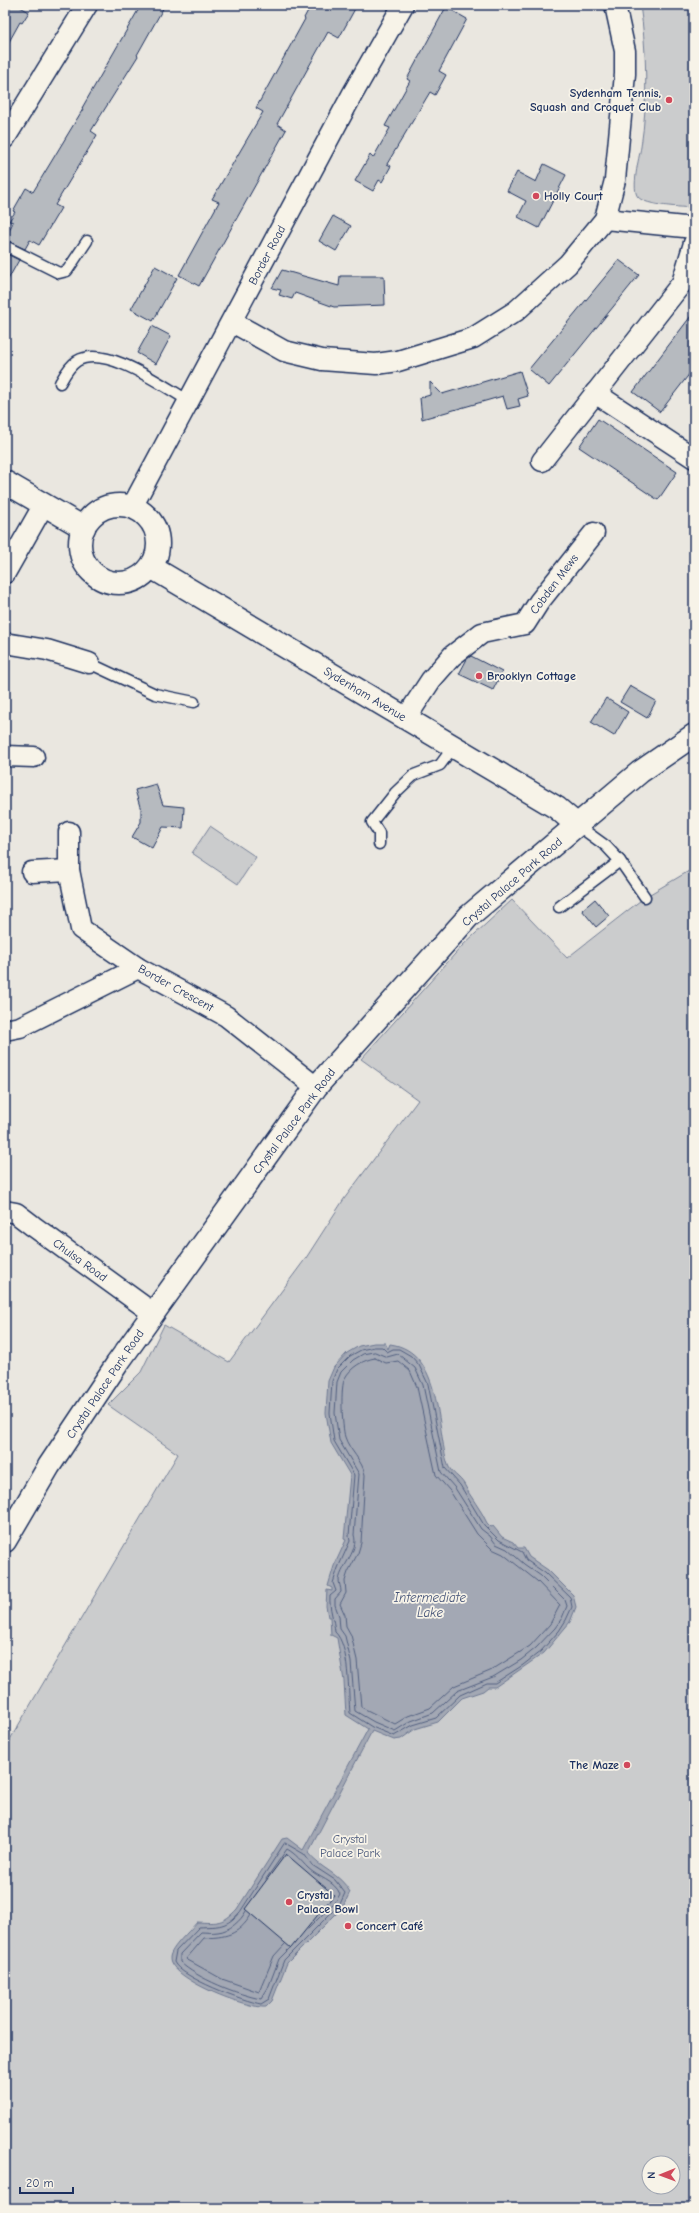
<svg xmlns="http://www.w3.org/2000/svg" width="699" height="2213" font-family="'Comic Neue',sans-serif">
  <style>
    .green { fill: #cbcccd; stroke: #737e96; fill-rule: evenodd }
    .water { fill: #a3a8b4; stroke: #6d7892 }
    .lines { fill: none; stroke-linecap: round; stroke-linejoin: round }
    .shore { stroke: #515f80; stroke-width: 1 }
    .building { fill: #b6babf; stroke: #1b2f5e }
    .lane-casing { stroke: #1b2f5e; stroke-width: 13 }
    .street-casing { stroke: #1b2f5e; stroke-width: 23 }
    .secondary-casing { stroke: #1b2f5e; stroke-width: 25 }
    .primary-casing { stroke: #1b2f5e; stroke-width: 25 }
    .lane { stroke: #f7f3e8; stroke-width: 10 }
    .street { stroke: #f7f3e8; stroke-width: 20 }
    .secondary { stroke: #f7f3e8; stroke-width: 22 }
    .primary { stroke: #f7f3e8; stroke-width: 22 }
    .poi-dot { fill: #d1495b; stroke: #f7f3e8; stroke-width: 1.5 }
    .labels { text-anchor: middle; dominant-baseline: central; stroke-width: 3.5; stroke-linejoin: round; paint-order: stroke }
    .poi-label { font-size: 12px; font-weight: bold; fill: #1b2f5e; stroke: #f7f3e8; text-anchor: start }
    .street-label { font-size: 12px; fill: #1b2f5e; stroke: #f7f3e8 }
    .park-label { font-size: 12px; fill: #47567a; stroke: #f7f3e8 }
    .water-label { font-size: 13px; font-style: italic; fill: #445378; stroke: #f7f3e8 }
  </style>
  <rect width="100%" height="100%" fill="#eae7e0"/>
  <filter id="ink" filterUnits="userSpaceOnUse"><feTurbulence type="fractalNoise" baseFrequency=".025" numOctaves="2"/><feDisplacementMap in="SourceGraphic" scale="8" xChannelSelector="R" yChannelSelector="G"/><feConvolveMatrix kernelMatrix="1 2 1 2 8 2 1 2 1" color-interpolation-filters="sRGB"/></filter>
  <g filter="url(#ink)">
    <g class="green">
      <path d="M 640,5 L 694,5 L 694,208 C 682,207 646,206 638,197 C 631,189 639,158 641,147 C 648,101 647,51 640,5 Z"/>
      <polygon points="210,826 256,857 238,884 192,853"/>
      <path d="M 694,868 L 694,2208 L 5,2208 L 5,1748 L 178,1454 L 108,1405 L 141,1372 L 164,1325 L 229,1362 L 306,1258 L 344,1199 L 418,1100 L 361,1059 L 463,945 L 512,900 L 567,958 L 645,897 ZM 649,2163 L 673,2163 L 673,2187 L 649,2187 Z"/>
    </g>
    <path class="water" d="M 374,1343 L 385,1343 L 388,1349 L 390,1344 C 443,1351 436,1429 448,1465 C 451,1473 460,1477 464,1484 C 470,1497 481,1509 487,1523 L 491,1527 L 493,1526 L 502,1537 L 513,1542 L 518,1548 L 524,1548 L 529,1557 L 548,1570 L 573,1595 L 576,1607 L 570,1622 L 544,1653 L 495,1687 L 488,1687 L 483,1691 L 462,1698 L 438,1722 L 415,1729 L 401,1739 L 394,1740 L 372,1731 L 308,1853 C 320,1869 340,1873 350,1892 L 343,1907 L 287,1963 L 272,2001 L 266,2007 C 247,2009 170,1979 170,1958 C 170,1948 191,1930 197,1922 C 217,1923 223,1924 237,1909 L 282,1839 L 287,1838 L 303,1850 L 368,1729 L 346,1715 L 344,1681 L 337,1638 L 331,1635 L 330,1617 L 328,1617 L 326,1606 L 327,1590 L 332,1591 L 332,1588 L 328,1586 L 334,1566 L 346,1540 L 344,1539 L 350,1475 L 331,1443 L 326,1413 L 328,1381 L 334,1367 L 347,1353 L 359,1346 Z"/>
    <g class="lines">
      <g class="shore">
        <path d="M 375,1347 L 382,1347 L 387,1352 L 393,1349 L 399,1349 L 411,1356 L 419,1365 L 428,1384 L 445,1468 L 460,1485 L 484,1525 L 499,1540 L 522,1552 L 526,1560 L 545,1573 L 570,1597 L 572,1607 L 566,1620 L 559,1631 L 541,1651 L 523,1665 L 495,1683 L 487,1683 L 460,1695 L 436,1718 L 413,1725 L 394,1736 L 372,1727 L 350,1713 C 348,1693 350,1646 335,1632 C 334,1619 329,1609 330,1596 L 336,1591 L 333,1583 L 338,1568 L 350,1541 L 349,1536 L 354,1475 L 334,1441 L 330,1413 L 332,1381 L 337,1369 L 350,1356 L 361,1350 Z"/>
        <path d="M 375,1352 L 387,1357 L 398,1354 L 415,1368 L 423,1385 L 441,1472 L 455,1488 L 481,1529 L 490,1536 L 496,1544 L 507,1549 L 524,1564 L 541,1576 L 565,1600 L 567,1606 L 562,1618 L 555,1628 L 536,1648 L 521,1660 L 493,1677 L 457,1691 L 433,1713 L 411,1721 L 395,1731 L 374,1722 L 355,1711 L 351,1662 L 345,1636 L 340,1629 L 339,1616 L 335,1605 L 335,1599 L 341,1592 C 341,1587 339,1584 339,1580 C 342,1565 359,1550 354,1535 L 359,1474 L 339,1440 L 335,1413 L 337,1382 L 341,1372 L 353,1360 L 363,1354 Z"/>
        <path d="M 375,1358 L 386,1363 L 398,1361 L 410,1371 L 417,1387 L 436,1475 L 450,1491 L 477,1534 L 492,1549 L 503,1554 L 537,1581 L 560,1605 L 550,1624 L 530,1646 L 490,1671 L 454,1686 L 430,1708 L 408,1716 L 395,1724 L 361,1707 L 357,1660 L 351,1635 L 346,1626 L 345,1615 L 340,1604 L 346,1593 L 345,1581 L 348,1572 L 358,1553 L 361,1543 L 365,1475 C 363,1461 349,1450 345,1437 C 342,1426 340,1386 345,1378 C 351,1367 363,1360 375,1358 Z"/>
        <path d="M 285,1843 L 304,1854 L 312,1865 L 335,1880 L 345,1893 L 340,1904 L 284,1960 L 269,1999 L 261,2004 C 244,2001 181,1978 174,1962 L 176,1951 L 199,1927 C 219,1926 226,1928 240,1912 Z"/>
        <path d="M 266,1879 L 287,1849 C 296,1854 301,1861 308,1868 C 318,1878 334,1880 340,1894 L 336,1901 L 308,1929"/>
        <path d="M 246,1911 C 241,1921 229,1931 218,1932 C 212,1933 206,1932 201,1932 L 180,1954 L 180,1962 C 196,1978 239,1995 261,1999 L 268,1988 L 279,1959 L 290,1948"/>
        <path d="M 251,1915 C 238,1936 225,1937 204,1938 L 186,1959 L 222,1979 L 259,1992 L 274,1956 L 285,1944"/>
      </g>
    </g>
    <g class="building">
      <polygon points="5,5 17,5 29,12 22,23 20,22 5,49"/>
      <polygon points="141,5 165,5 137,55 138,56 91,131 97,135 55,205 61,208 39,245 30,240 25,249 5,240 13,222 9,221 15,212 13,211 26,188 33,192 83,109 82,108"/>
      <polygon points="311,5 357,5 339,38 328,32 277,124 286,130 199,286 179,275 219,202 212,199 263,112 256,108 305,19 304,18"/>
      <polygon points="446,7 467,19 439,71 446,75 435,95 430,92 387,164 391,166 382,182 379,180 373,191 355,181 370,155 373,158 390,128 385,126 410,81 407,79"/>
      <polygon points="544,164 566,175 539,228 518,217 526,201 507,191 517,172 536,182"/>
      <polygon points="333,216 351,226 336,251 319,241"/>
      <polygon points="5,253 19,260 5,285"/>
      <polygon points="619,260 639,275 549,386 529,369"/>
      <polygon points="155,266 177,278 153,321 131,309"/>
      <polygon points="282,270 339,286 340,276 384,276 385,305 334,307 295,293 292,299 279,295 281,290 272,288"/>
      <polygon points="694,312 694,368 660,412 633,392"/>
      <polygon points="152,326 171,336 156,364 137,353"/>
      <polygon points="520,371 528,396 518,399 520,406 507,409 503,396 422,419 420,398 430,395 430,382 442,394"/>
      <polygon points="598,419 677,472 658,500 579,447"/>
      <polygon points="471,656 502,672 493,690 459,674 467,659"/>
      <polygon points="630,686 656,701 647,718 620,702"/>
      <polygon points="606,698 628,712 614,736 591,722"/>
      <polygon points="156,784 163,805 184,807 183,828 163,827 152,848 132,837 141,822 141,810 135,790"/>
      <polygon points="595,899 609,916 596,927 582,910"/>
      <polygon points="286,1854 334,1895 291,1948 245,1909"/>
    </g>
    <g class="lines">
      <g class="lane-casing">
        <g id="lane">
          <polyline points="5,246 59,273 67,271 87,241"/>
          <path d="M 60,383 C 64,376 69,366 77,361 C 106,344 163,386 189,401"/>
          <polyline points="89,663 155,694 194,702"/>
          <polyline points="577,825 606,846 620,861 645,897"/>
          <polyline points="379,844 379,833 372,822 395,793 414,775 440,765 454,746"/>
          <polyline points="559,907 620,861"/>
        </g>
      </g>
      <g class="street-casing">
        <g id="street">
          <polyline points="5,138 87,5"/>
          <polyline points="605,219 694,228"/>
          <polyline points="232,322 284,351 322,360 376,364 398,361 473,338 516,311 568,264 605,219 615,180 625,74 625,51 615,5"/>
          <polyline points="595,393 694,458"/>
          <polyline points="542,461 682,283 694,243"/>
          <polyline points="132,507 352,95 403,5"/>
          <polyline points="5,573 43,506"/>
          <polyline points="5,643 47,650 89,663"/>
          <polyline points="406,718 431,680 452,656 482,633 525,624 539,602 594,533"/>
          <polyline points="5,756 34,757"/>
          <polyline points="69,832 69,870 81,929 138,968 226,1016 316,1087"/>
          <polyline points="32,872 69,870"/>
          <polyline points="5,1030 20,1027 138,968"/>
          <polyline points="5,1211 16,1213 33,1226 153,1313"/>
        </g>
      </g>
      <g class="secondary-casing">
        <g id="secondary">
          <polyline points="5,482 84,528"/>
          <circle cx="119" cy="544" r="39"/>
          <polyline points="151,567 557,808 577,825"/>
        </g>
      </g>
      <g class="primary-casing">
        <polyline id="primary" points="5,1541 49,1466 117,1364 316,1087 469,916 640,772 694,735"/>
      </g>
      <use href="#lane" class="lane"/>
      <use href="#street" class="street"/>
      <use href="#secondary" class="secondary"/>
      <use href="#primary" class="primary"/>
    </g>
  </g>
  <g class="poi-dot">
    <circle cx="669" cy="100" r="4"/>
    <circle cx="536" cy="196" r="4"/>
    <circle cx="479" cy="676" r="4"/>
    <circle cx="627" cy="1765" r="4"/>
    <circle cx="289" cy="1902" r="4"/>
    <circle cx="348" cy="1926" r="4"/>
  </g>
  <g class="labels">
    <g class="poi-label">
      <text x="661" y="93" text-anchor="end">Sydenham Tennis,<tspan x="661" dy="14">Squash and Croquet Club</tspan></text>
      <text x="544" y="196">Holly Court</text>
      <text x="487" y="676">Brooklyn Cottage</text>
      <text x="619" y="1765" text-anchor="end">The Maze</text>
      <text x="297" y="1895">Crystal<tspan x="297" dy="14">Palace Bowl</tspan></text>
      <text x="356" y="1926">Concert Café</text>
    </g>
    <g class="street-label">
      <text transform="translate(267 255) rotate(-62)">Border Road</text>
      <text transform="translate(554 584) rotate(-53)">Cobden Mews</text>
      <text transform="translate(365 694) rotate(31)">Sydenham Avenue</text>
      <text transform="translate(512 882) rotate(-41)">Crystal Palace Park Road</text>
      <text transform="translate(176 988) rotate(29)">Border Crescent</text>
      <text transform="translate(294 1121) rotate(-53)">Crystal Palace Park Road</text>
      <text transform="translate(80 1260) rotate(36)">Chulsa Road</text>
      <text transform="translate(105 1384) rotate(-56)">Crystal Palace Park Road</text>
    </g>
    <g class="park-label">
      <text x="350" y="1839">Crystal<tspan x="350" dy="14">Palace Park</tspan></text>
    </g>
    <g class="water-label">
      <text x="430" y="1597">Intermediate<tspan x="430" dy="15">Lake</tspan></text>
    </g>
  </g>
  <rect width="699" height="2213" fill="none" stroke="#f7f3e8" stroke-width="20"/>
  <rect x="10" y="10" width="679" height="2193" fill="none" stroke="#1b2f5e" stroke-width="1.5" filter="url(#ink)"/>
  <g transform="translate(661 2175) rotate(269)"><circle r="19" fill="#f7f3e8" stroke="#9fa5b1"/>
  <path d="M0-3L7 15L0 10L-7 15Z" fill="#d1495b"/>
  <text y="-6" font-size="11" font-weight="bold" text-anchor="middle" fill="#1b2f5e">N</text>
  </g>
  <path d="M20 2187v6h53v-6" fill="none" stroke="#1b2f5e" stroke-width="2"/>
  <text x="26" y="2187" font-size="12" fill="#1b2f5e" stroke="#f7f3e8" stroke-width="3" paint-order="stroke">20 m</text>
</svg>
